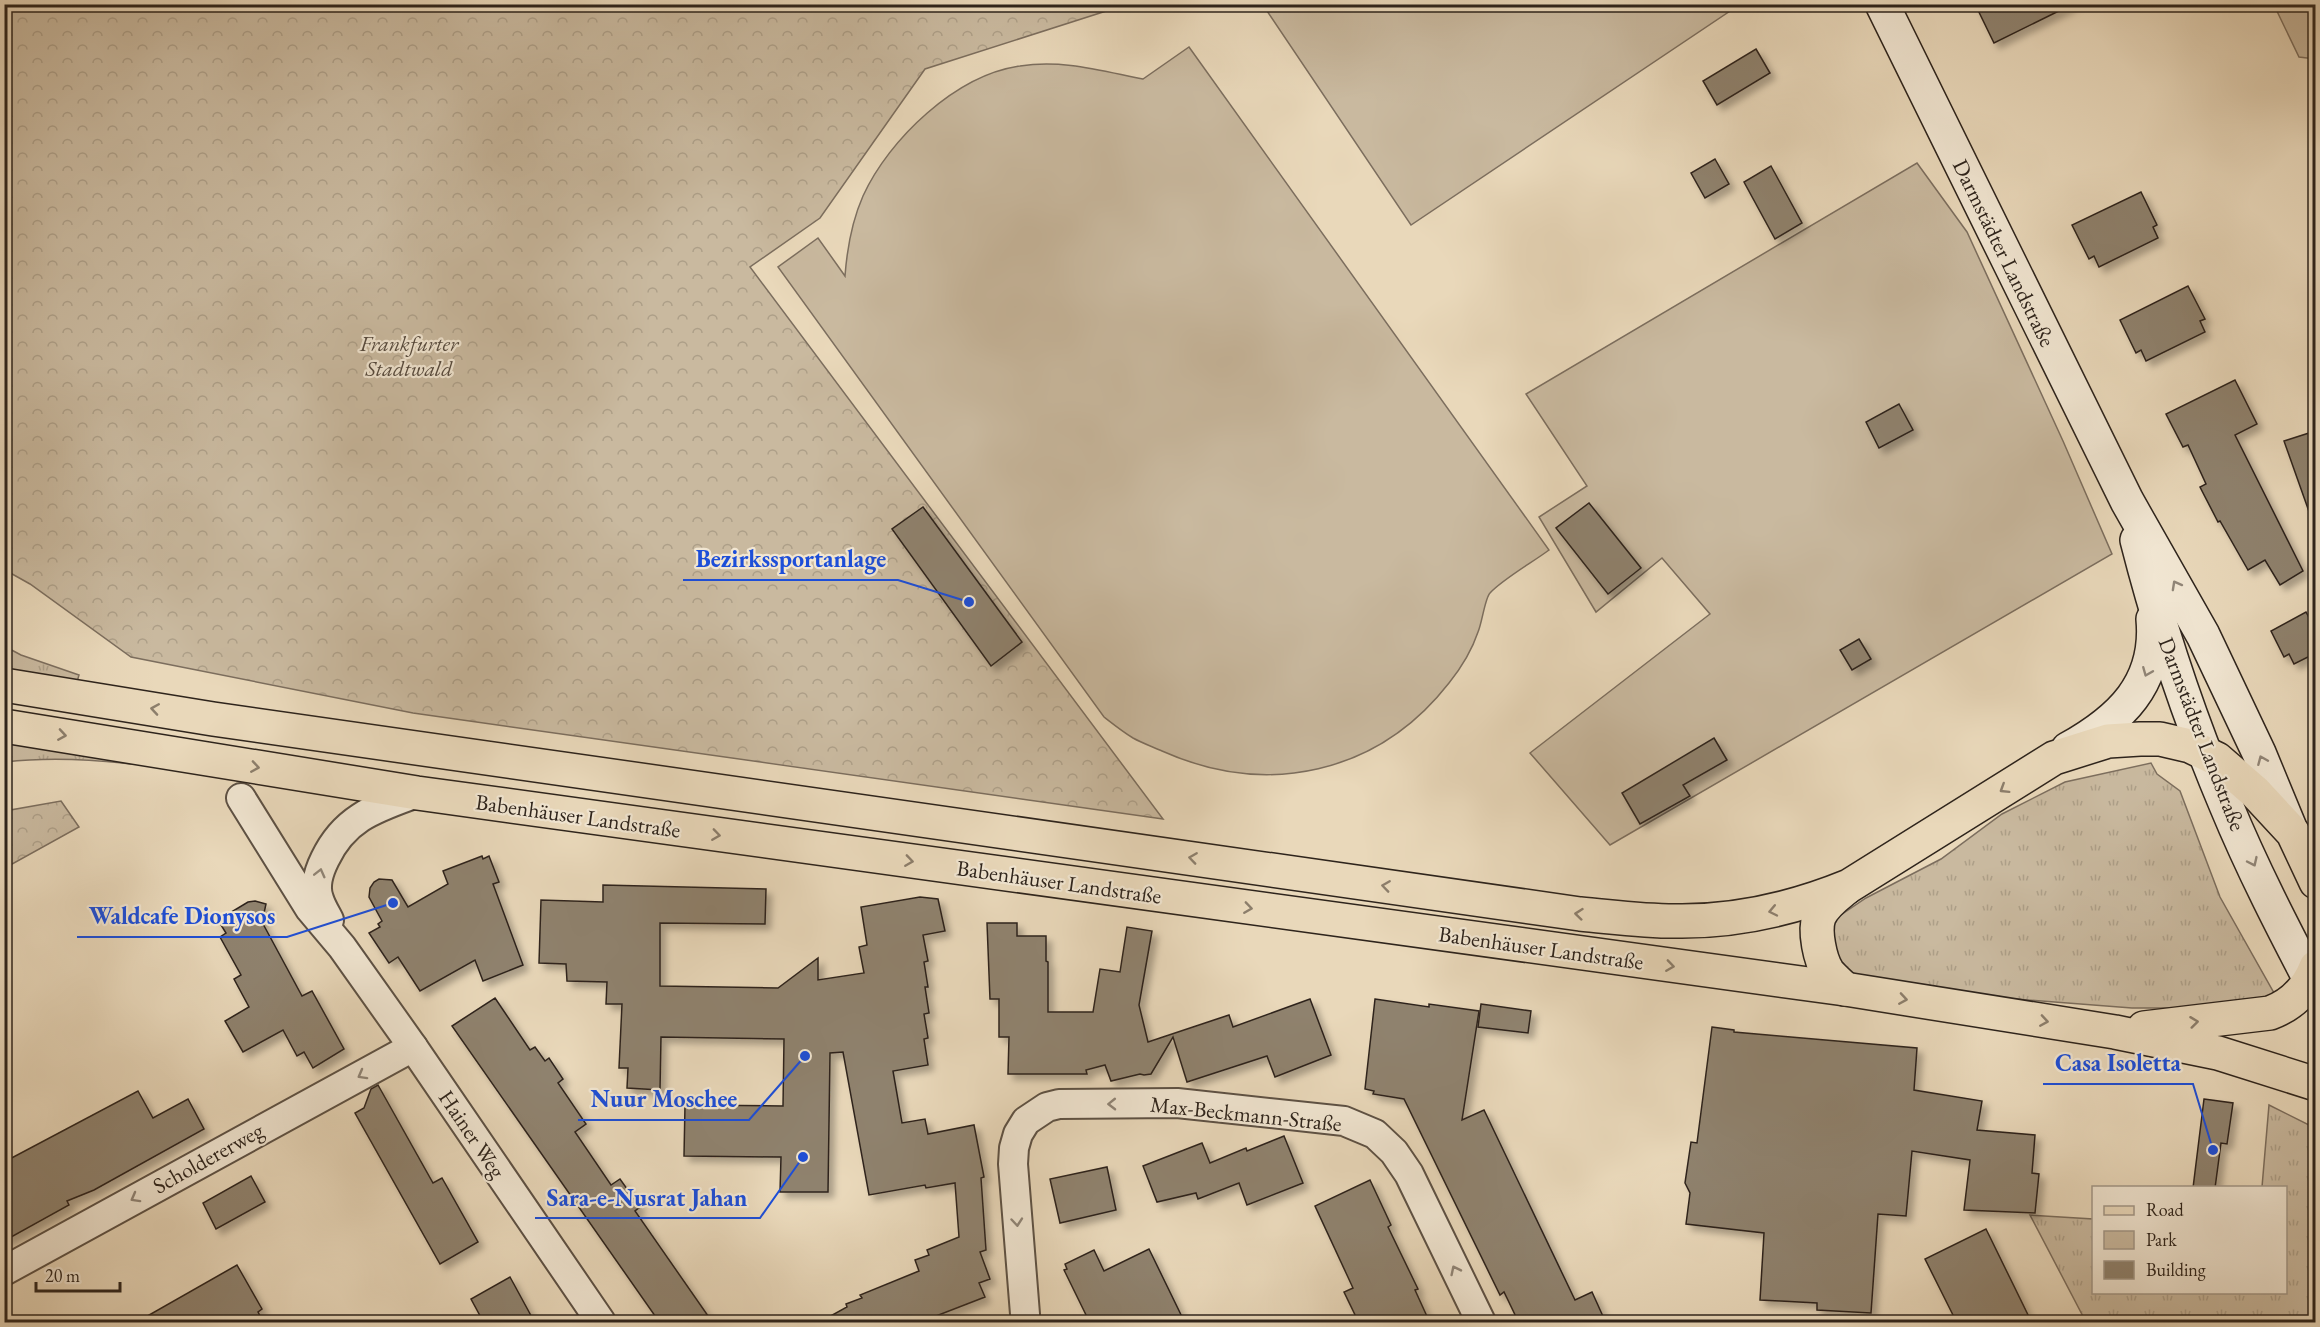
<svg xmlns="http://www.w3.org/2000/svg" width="2320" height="1327" font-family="'EB Garamond',serif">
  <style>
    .grass { fill: url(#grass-tufts); stroke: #7c6e5e; stroke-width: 1.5 }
    .forest { fill: url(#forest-crowns); stroke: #7c6e5e; stroke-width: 1.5 }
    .green { fill: #c9b99f; stroke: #7c6e5e; stroke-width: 1.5 }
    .building { fill: #8f826e; stroke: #2e241c; stroke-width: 1.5; filter: url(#shadow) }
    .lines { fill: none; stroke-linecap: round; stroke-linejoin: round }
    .street-casing { stroke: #5d5144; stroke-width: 32 }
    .secondary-casing { stroke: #2e241c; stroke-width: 36 }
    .primary-casing { stroke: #2e241c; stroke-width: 36 }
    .street { stroke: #f1e6d2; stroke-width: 28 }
    .secondary { stroke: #f1e6d2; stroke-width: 33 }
    .primary { stroke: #e9d8ba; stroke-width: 33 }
    .oneway { stroke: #908577 }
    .oneway2 { stroke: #8c7e6b }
    .labels { text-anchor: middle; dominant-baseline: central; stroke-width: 4.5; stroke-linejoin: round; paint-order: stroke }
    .street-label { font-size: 22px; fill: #2e241c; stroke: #f1e6d2 }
    .park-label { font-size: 22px; font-style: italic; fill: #55493d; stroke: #f1e6d2 }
    .leader { fill: none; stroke: #1d4ed8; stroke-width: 2 }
    .callout-dot { fill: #1d4ed8; stroke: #f1e6d2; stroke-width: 2 }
    .callout-label { font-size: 24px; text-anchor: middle; font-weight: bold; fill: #1d4ed8; stroke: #f1e6d2; stroke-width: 4.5; stroke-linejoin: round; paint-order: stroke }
  </style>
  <defs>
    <pattern id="grass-tufts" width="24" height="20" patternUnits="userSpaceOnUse" patternTransform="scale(1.5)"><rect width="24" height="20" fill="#c9b99f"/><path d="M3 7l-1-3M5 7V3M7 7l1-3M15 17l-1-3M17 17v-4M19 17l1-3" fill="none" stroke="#ad9f88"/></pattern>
    <pattern id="forest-crowns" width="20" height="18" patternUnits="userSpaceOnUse" patternTransform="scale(1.5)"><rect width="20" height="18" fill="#c9b99f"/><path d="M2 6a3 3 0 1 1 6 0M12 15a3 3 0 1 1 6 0" fill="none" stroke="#ad9f88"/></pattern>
    <filter id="shadow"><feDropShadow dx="5.5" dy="5.5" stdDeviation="3" flood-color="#0004"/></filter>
  </defs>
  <rect width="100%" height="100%" fill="#e9d8ba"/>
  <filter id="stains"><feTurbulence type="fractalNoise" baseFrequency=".00333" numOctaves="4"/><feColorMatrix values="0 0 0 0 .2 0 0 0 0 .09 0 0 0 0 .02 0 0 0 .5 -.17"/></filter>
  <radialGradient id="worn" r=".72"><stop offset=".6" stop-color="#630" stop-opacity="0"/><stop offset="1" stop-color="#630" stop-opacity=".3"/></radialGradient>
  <g class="grass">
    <polygon points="4,646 21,655 79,675 77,682 5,671"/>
    <path d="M 4,737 L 133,758 L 131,764 C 89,759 47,757 5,762 Z"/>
    <polygon points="2151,763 2157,774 2180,791 2220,897 2274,993 2273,1002 2254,1008 2132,1008 1989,997 1860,981 1834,959 1832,921 1866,898 1941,859 2002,814 2065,782"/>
    <polygon points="2269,1105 2315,1128 2315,1322 2086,1322 2030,1215 2093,1219 2094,1292 2286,1292 2286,1188 2262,1187"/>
  </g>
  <g class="forest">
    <polygon points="5,5 1125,5 925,69 820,218 750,267 1163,819 413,713 131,657 30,584 5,570"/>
    <polygon points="61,801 79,827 5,868 5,811"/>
  </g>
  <g class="green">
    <polygon points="1263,5 1739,5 1411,225"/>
    <polygon points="2274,5 2315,5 2315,59 2299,57"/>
    <path d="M 1189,47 L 1549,550 C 1533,562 1503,579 1490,593 C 1485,598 1482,623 1478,632 C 1472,650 1461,668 1449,683 C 1378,774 1267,798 1162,751 C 1153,747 1142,743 1133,738 C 1123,732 1113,724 1104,717 L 778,267 L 818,238 L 845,276 C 847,249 852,221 863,196 C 889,139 956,75 1020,66 C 1062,59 1102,71 1143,79 Z"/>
    <polygon points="1917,163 1967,232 2063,441 2112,554 1610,845 1530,753 1710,614 1662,558 1596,612 1539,517 1587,486 1526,394"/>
  </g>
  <g class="building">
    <polygon points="1975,4 2073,4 1994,43"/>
    <polygon points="1756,49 1770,73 1717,105 1703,81"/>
    <polygon points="1715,159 1729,184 1705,198 1691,173"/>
    <polygon points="1771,166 1802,223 1775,239 1744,182"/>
    <polygon points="2141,192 2157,225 2153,227 2158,238 2099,267 2094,256 2089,259 2072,225"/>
    <polygon points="2188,286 2205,319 2200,321 2205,332 2146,361 2141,350 2136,353 2120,320"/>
    <polygon points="2235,380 2257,424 2235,435 2303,571 2280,585 2265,560 2248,570 2220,521 2218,522 2200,487 2206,484 2188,445 2183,447 2166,414"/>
    <polygon points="1899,404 1913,430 1879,448 1866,422"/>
    <polygon points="2309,433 2316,452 2316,519 2312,520 2284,441"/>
    <polygon points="1589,503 1641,568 1608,594 1556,528"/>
    <polygon points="923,507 1022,642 991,666 892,529"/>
    <polygon points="2306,612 2316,631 2316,653 2294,664 2289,654 2284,657 2271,631"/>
    <polygon points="1859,639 1871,659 1852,670 1840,650"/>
    <polygon points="1714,738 1727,760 1683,785 1690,796 1640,824 1622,793"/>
    <polygon points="482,856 483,859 489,856 499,882 493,884 523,965 483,981 475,960 420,991 398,957 389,963 369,933 380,927 378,924 382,921 369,897 370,888 374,882 379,879 392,880 408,907 448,884 443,871"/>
    <polygon points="603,885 766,889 765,924 660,923 660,986 778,988 818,958 818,980 864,973 859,947 867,945 861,907 920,897 938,899 945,931 923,935 928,961 924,962 928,987 925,987 929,1013 924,1014 928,1038 924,1039 928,1065 893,1071 902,1123 925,1119 928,1134 974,1125 984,1177 981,1178 986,1250 980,1252 990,1279 979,1283 985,1297 918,1323 818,1323 847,1307 846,1304 862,1298 860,1295 919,1271 915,1260 929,1255 927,1250 959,1237 955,1183 926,1188 925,1185 869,1195 843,1052 830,1053 828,1192 780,1192 781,1157 684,1156 685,1105 783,1106 784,1039 661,1037 660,1090 627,1088 628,1068 619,1068 622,1004 606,1004 607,982 567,981 566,964 539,963 541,900 603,902"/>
    <polygon points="255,901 266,904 262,922 302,996 312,991 344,1049 313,1068 304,1052 297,1056 283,1030 243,1052 225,1021 249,1007 234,979 241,975 220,937 226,933 218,920 248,902"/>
    <polygon points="987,923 1017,923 1017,936 1046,936 1046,961 1048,962 1048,1012 1093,1012 1100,969 1120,972 1127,927 1152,931 1139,1005 1148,1042 1229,1015 1233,1027 1310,999 1331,1055 1275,1077 1267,1056 1187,1082 1173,1037 1151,1074 1144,1075 1140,1074 1111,1081 1105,1065 1086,1070 1087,1074 1008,1074 1009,1037 999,1037 999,999 990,999"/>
    <polygon points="495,998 530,1050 535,1047 545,1061 549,1058 563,1079 558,1083 586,1124 575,1132 611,1185 620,1179 640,1207 635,1211 713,1323 660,1323 452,1026"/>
    <polygon points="1375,999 1429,1007 1429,1004 1479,1011 1462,1120 1484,1110 1575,1300 1592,1292 1606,1323 1519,1323 1504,1292 1500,1295 1404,1099 1373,1094 1374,1091 1365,1089"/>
    <polygon points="1481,1004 1531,1011 1528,1033 1478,1027"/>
    <polygon points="1712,1027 1734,1030 1734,1032 1917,1048 1914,1090 1982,1101 1977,1130 2035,1135 2032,1173 2039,1174 2035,1213 1964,1210 1970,1160 1912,1151 1906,1216 1878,1214 1871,1313 1817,1310 1817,1303 1760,1300 1764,1233 1686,1224 1690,1193 1685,1183 1691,1142 1697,1143"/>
    <polygon points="378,1085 433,1183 442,1178 478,1242 440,1264 355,1113 364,1108 371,1089"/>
    <polygon points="138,1091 153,1118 188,1099 204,1129 94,1190 67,1201 69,1205 4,1241 4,1162"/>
    <polygon points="2204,1099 2233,1103 2227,1144 2221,1143 2215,1188 2193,1188"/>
    <polygon points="1284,1136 1303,1183 1247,1205 1239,1183 1198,1199 1196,1193 1157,1202 1143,1166 1202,1143 1210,1163 1246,1148 1247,1151"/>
    <polygon points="1107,1167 1116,1210 1060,1223 1050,1179"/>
    <polygon points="251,1176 265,1202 216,1229 203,1203"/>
    <polygon points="1370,1180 1391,1225 1388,1227 1418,1289 1415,1290 1430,1323 1359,1323 1344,1292 1353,1288 1315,1206"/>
    <polygon points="1986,1229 2032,1323 1957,1323 1925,1259"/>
    <polygon points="1149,1249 1185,1323 1090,1323 1064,1270 1067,1269 1065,1264 1094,1250 1104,1271"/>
    <polygon points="237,1265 262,1309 258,1312 264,1323 135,1323"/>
    <polygon points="510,1277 535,1323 484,1323 471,1299"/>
  </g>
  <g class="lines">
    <g class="street-casing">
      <g id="street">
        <polyline points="241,798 310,909 342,947 413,1047 601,1322"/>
        <path d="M 329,920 C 326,914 321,906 319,899 C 314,886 319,871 325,859 C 345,817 376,808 417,793"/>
        <polyline points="4,1271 413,1047"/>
        <polyline points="1025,1314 1013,1164 1014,1148 1018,1134 1026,1121 1047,1107 1059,1104 1177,1103 1344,1121 1375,1134 1394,1152 1409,1174 1481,1322"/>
      </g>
    </g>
    <g class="secondary-casing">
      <g id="secondary">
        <polyline points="1882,4 2127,501 2203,635 2259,753 2290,828"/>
        <path d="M 2137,540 C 2160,630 2190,720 2226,805 C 2252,868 2284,930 2316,991"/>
        <path d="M 2068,749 C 2120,720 2159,684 2153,619"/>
      </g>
    </g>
    <g class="primary-casing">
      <g id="primary">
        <path d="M 4,685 L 213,719 L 1580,914 C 1614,917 1648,922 1682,921 C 1740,921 1795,908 1849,886 L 2054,758 L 2108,741 L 2140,739 L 2160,739 L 2190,746 L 2217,759 L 2255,792 L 2293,833 L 2316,882"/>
        <polyline points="4,726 417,793 1845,989 2115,1032 2218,1053 2316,1084"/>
        <path d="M 1845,989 C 1840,984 1833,978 1828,972 C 1820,960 1814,931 1819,917 C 1824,905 1835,897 1845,889"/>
        <path d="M 2144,1028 L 2270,1013 C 2292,1005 2307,990 2316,967"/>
      </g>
    </g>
    <use href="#street" class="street"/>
    <use href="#secondary" class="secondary"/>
    <use href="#primary" class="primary"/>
  </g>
  <defs><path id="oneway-chevron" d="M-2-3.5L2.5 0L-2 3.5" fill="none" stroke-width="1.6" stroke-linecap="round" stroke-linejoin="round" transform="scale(1.5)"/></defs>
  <g class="oneway">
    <use href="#oneway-chevron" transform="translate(2176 585) rotate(-119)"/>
    <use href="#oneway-chevron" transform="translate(2147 672) rotate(112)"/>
    <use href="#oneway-chevron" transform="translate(2262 760) rotate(-113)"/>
    <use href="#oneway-chevron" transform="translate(2253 862) rotate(65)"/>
    <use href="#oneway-chevron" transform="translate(320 873) rotate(-76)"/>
    <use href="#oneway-chevron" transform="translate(362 1075) rotate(151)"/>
    <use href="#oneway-chevron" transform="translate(1112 1104) rotate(179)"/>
    <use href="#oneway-chevron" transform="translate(135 1198) rotate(151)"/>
    <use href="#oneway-chevron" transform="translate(1017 1222) rotate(85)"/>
    <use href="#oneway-chevron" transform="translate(1455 1270) rotate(-116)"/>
  </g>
  <g class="oneway2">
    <use href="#oneway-chevron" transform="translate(155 709) rotate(-171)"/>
    <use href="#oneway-chevron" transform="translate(62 735) rotate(9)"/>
    <use href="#oneway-chevron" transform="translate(255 767) rotate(9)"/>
    <use href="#oneway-chevron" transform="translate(2004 789) rotate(148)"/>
    <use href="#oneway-chevron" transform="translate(716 835) rotate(8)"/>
    <use href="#oneway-chevron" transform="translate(1193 858) rotate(-172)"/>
    <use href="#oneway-chevron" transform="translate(909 861) rotate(8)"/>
    <use href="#oneway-chevron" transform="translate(1386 886) rotate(-172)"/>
    <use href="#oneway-chevron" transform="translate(1248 908) rotate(8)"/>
    <use href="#oneway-chevron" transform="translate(1773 911) rotate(168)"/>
    <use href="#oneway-chevron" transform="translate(1579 914) rotate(-174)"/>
    <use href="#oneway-chevron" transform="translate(1670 966) rotate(8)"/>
    <use href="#oneway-chevron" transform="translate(1903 999) rotate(9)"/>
    <use href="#oneway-chevron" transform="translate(2044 1021) rotate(9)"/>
    <use href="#oneway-chevron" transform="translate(2194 1022) rotate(-7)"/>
  </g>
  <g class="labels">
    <g class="street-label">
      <text transform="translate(2004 253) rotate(64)">Darmstädter Landstraße</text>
      <text transform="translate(2202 734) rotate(69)">Darmstädter Landstraße</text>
      <text transform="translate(578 816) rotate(8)">Babenhäuser Landstraße</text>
      <text transform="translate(1059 882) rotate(8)">Babenhäuser Landstraße</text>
      <text transform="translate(1541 948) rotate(8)">Babenhäuser Landstraße</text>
      <text transform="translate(1246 1114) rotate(6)">Max-Beckmann-Straße</text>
      <text transform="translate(472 1134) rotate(56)">Hainer Weg</text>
      <text transform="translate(208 1158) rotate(-29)">Scholdererweg</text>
    </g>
    <g class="park-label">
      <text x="409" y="343">Frankfurter<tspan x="409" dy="25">Stadtwald</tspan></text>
    </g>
  </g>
  <path class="leader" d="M969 602L898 580H683M393 903L287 937H77M2213 1150L2193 1084H2043M805 1056L749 1120H578M803 1157L760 1218H535"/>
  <g class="callout-dot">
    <circle cx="969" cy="602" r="6"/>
    <circle cx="393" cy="903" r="6"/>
    <circle cx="2213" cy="1150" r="6"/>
    <circle cx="805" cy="1056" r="6"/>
    <circle cx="803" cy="1157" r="6"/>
  </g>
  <g class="callout-label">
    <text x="791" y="567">Bezirkssportanlage</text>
    <text x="182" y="924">Waldcafe Dionysos</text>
    <text x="2118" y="1071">Casa Isoletta</text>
    <text x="664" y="1107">Nuur Moschee</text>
    <text x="647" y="1206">Sara-e-Nusrat Jahan</text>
  </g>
  <rect width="2320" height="1327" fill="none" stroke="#e9d8ba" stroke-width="24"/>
  <rect x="6" y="6" width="2308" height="1315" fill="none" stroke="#2e241c" stroke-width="3"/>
  <rect x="12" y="12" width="2296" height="1303" fill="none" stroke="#2e241c" stroke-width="1.5"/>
  <rect x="2092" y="1186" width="195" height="108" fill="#f1e6d2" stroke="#a39889" stroke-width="1.5"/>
  <rect x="2104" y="1206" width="30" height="9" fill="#e9d8ba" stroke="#a39889" stroke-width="1.5"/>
  <text x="2146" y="1216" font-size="18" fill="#2e241c">Road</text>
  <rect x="2104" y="1231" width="30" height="18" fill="#c9b99f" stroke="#a39889" stroke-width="1.5"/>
  <text x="2146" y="1246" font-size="18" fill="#2e241c">Park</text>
  <rect x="2104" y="1261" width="30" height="18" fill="#8f826e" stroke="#a39889" stroke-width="1.5"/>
  <text x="2146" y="1276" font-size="18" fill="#2e241c">Building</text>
  <path d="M36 1282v9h84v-9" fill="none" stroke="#2e241c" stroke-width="3"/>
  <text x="45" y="1282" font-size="18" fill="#2e241c" stroke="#f1e6d2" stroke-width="4.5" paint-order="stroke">20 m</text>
  <rect width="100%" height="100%" filter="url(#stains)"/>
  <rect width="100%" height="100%" fill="url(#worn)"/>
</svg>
